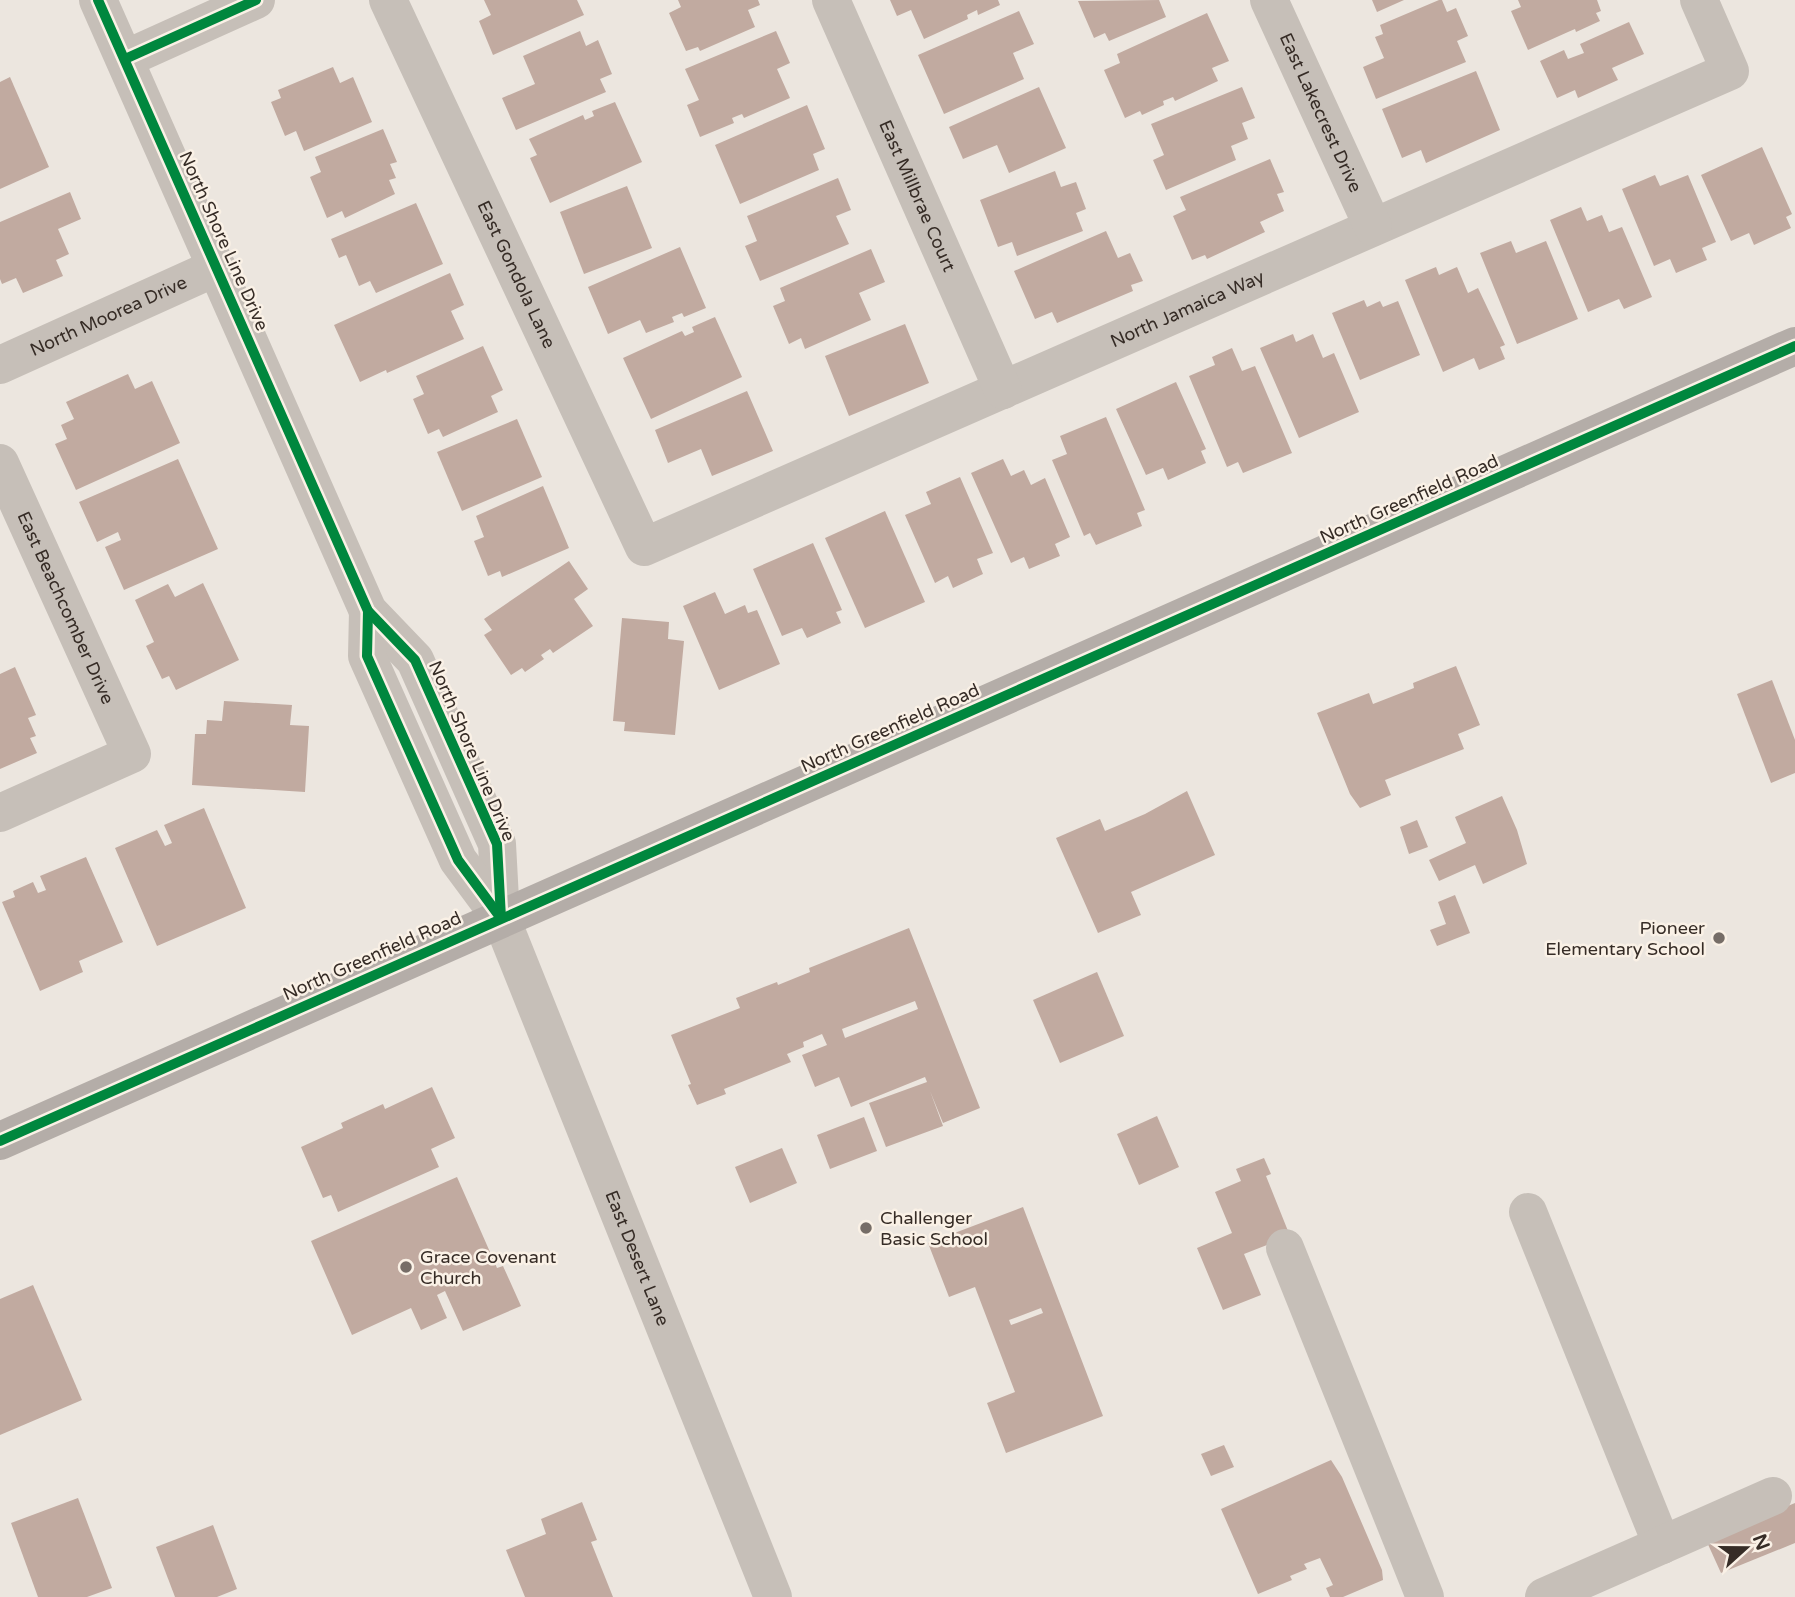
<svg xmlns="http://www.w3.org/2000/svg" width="1795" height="1597" font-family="'Varela Round',sans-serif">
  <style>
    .building { fill: #c1aaa0; fill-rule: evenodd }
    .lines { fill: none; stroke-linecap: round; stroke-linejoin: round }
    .minor { stroke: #c6bfb8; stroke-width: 38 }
    .major { stroke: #b4ada8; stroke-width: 38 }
    .cycleway-casing { stroke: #faf1e6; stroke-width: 15 }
    .cycleway { stroke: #00873e; stroke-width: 10 }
    .poi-dot { fill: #766d67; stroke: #faf1e6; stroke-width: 2.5 }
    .labels { text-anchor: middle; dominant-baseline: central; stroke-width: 5; stroke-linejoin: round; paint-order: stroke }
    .street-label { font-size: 18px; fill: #362c26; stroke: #faf1e6 }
    .poi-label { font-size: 18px; fill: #362c26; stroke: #faf1e6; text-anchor: start }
  </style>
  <rect width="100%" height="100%" fill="#ece6df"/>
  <g class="building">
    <polygon points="484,0 577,0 584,15 493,55 479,21 491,15"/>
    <polygon points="678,0 758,0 760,5 748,10 755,27 700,51 698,47 686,51 669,13 681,7"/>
    <polygon points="890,0 998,0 1000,5 978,15 977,10 967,15 968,19 924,39 911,10 897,16"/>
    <polygon points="1159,0 1166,17 1109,41 1105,33 1094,38 1078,1"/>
    <polygon points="1372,0 1404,0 1377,12"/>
    <polygon points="1439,0 1442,0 1447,12 1456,8 1468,36 1457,41 1466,62 1376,99 1363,67 1384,58 1375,37 1383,34 1380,25"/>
    <polygon points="1518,0 1597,0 1601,11 1596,13 1600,21 1576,32 1575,29 1568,32 1528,50 1511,11 1521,7"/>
    <polygon points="1019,11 1034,44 1013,53 1024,79 944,114 918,55"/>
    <polygon points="1207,13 1229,61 1212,68 1218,81 1175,101 1173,97 1163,101 1164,105 1142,115 1140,111 1125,118 1104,70 1120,63 1117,54"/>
    <polygon points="1629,22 1644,54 1612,68 1618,80 1578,98 1575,90 1557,98 1540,61 1564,50 1568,59 1584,53 1580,44"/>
    <polygon points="580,31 586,46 598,40 612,74 600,79 606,92 516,130 502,98 535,84 523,56"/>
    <polygon points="776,31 790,63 777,69 790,98 744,118 742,114 732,118 734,123 700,137 687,105 699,100 685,69"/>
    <polygon points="333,67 340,83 353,77 372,122 304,151 296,131 285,136 271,102 281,98 278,90"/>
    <polygon points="1476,71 1500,130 1426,163 1421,150 1402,158 1382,109"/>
    <polygon points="10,77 49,167 0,189 0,82"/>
    <polygon points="1039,87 1066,148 1009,173 997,145 963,159 949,127"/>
    <polygon points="1242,87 1255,118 1242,123 1248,139 1231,146 1236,160 1166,190 1153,160 1164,155 1151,124"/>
    <polygon points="615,102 642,162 550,203 530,158 537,155 529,139 583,115 585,120 594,116 592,111"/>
    <polygon points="807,105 825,149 813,154 819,170 740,204 715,145"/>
    <polygon points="383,129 397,162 390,164 396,178 389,180 395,194 345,218 342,211 327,218 310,177 321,172 315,157"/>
    <polygon points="1762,147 1792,214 1786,217 1791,228 1754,245 1749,233 1731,241 1701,175"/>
    <polygon points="1270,159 1284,192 1277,194 1284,211 1260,222 1265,232 1207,259 1205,255 1192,260 1173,216 1186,210 1180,197"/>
    <polygon points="1055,171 1061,187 1076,182 1086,209 1076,213 1083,231 1017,256 1012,242 998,247 980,200"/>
    <polygon points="1655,175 1660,186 1688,175 1716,242 1702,248 1707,260 1676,273 1670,259 1654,266 1622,189"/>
    <polygon points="838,178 851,210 836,216 849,244 760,281 745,246 757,241 747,216"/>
    <polygon points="627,186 652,248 584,274 560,212"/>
    <polygon points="70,192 81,219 58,229 69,254 56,260 63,276 23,293 16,278 2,284 0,279 0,222"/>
    <polygon points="416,203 443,264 376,293 370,281 359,286 346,255 339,258 331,239"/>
    <polygon points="1581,207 1587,221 1602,215 1609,232 1622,227 1652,297 1624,309 1619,299 1588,312 1550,220"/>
    <polygon points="1106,231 1118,258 1130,253 1143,281 1131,285 1133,291 1057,323 1052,312 1035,319 1014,271"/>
    <polygon points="1511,241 1516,253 1546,241 1578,319 1517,344 1480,253"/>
    <polygon points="680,247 706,308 684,317 682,313 672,317 674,322 646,333 640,320 608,334 588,287"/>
    <polygon points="871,249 885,282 859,293 871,320 805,349 801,338 789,344 773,306 785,301 780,288"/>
    <polygon points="1436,267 1439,275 1457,267 1468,293 1478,288 1505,345 1500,347 1505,359 1479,370 1474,358 1443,372 1405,280"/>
    <polygon points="450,273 464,305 451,311 464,339 387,373 386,370 360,382 334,325"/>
    <polygon points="1364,300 1367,307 1380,301 1383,307 1398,301 1420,355 1360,380 1332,313"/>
    <polygon points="715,317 742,377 651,419 623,358 682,331 685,336 694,332 692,327"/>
    <polygon points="905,324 929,383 849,416 825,356"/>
    <polygon points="1293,334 1296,342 1313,334 1323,358 1334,353 1359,412 1299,438 1260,348"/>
    <polygon points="483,346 503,390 491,396 498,412 443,437 439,429 428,434 413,399 424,394 416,376"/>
    <polygon points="1232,348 1242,371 1255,366 1292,453 1243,473 1238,462 1227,467 1189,376 1215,365 1212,357"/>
    <polygon points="128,374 135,389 152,381 180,443 76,490 55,444 67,439 61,425 74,419 66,402"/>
    <polygon points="1176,382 1206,449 1201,451 1206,463 1168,480 1163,468 1146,475 1116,409"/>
    <polygon points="747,391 773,451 712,476 701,449 668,463 655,430"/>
    <polygon points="1106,417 1145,510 1137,513 1142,526 1096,545 1090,533 1084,536 1052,460 1067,454 1060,436"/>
    <polygon points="517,419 542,477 462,511 437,452"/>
    <polygon points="178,459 218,549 124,590 105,547 121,540 118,532 97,542 79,502"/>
    <polygon points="1003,459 1011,476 1024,470 1031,485 1045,478 1070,537 1055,544 1060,556 1029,569 1024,557 1011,563 971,473"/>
    <polygon points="960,477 993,553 977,559 983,574 953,588 948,576 935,583 905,515 931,504 926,492"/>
    <polygon points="543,486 569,548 502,577 500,571 488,576 474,541 484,537 476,516"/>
    <polygon points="885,511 925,602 865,628 825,538"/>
    <polygon points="813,543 842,610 836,612 841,623 807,638 802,628 782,636 753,569"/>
    <polygon points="569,561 588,589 574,599 593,626 553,653 550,649 541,655 544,659 525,672 522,668 511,675 484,635 492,630 484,619"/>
    <polygon points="203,583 239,660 176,690 169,676 162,679 146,646 154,642 135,600 168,584 175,597"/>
    <polygon points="715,592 725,614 745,605 748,613 757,610 780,664 719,690 683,606"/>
    <polygon points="622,618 669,622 668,639 684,641 675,735 624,731 625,722 613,721"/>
    <polygon points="1456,666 1480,725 1458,734 1464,749 1385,780 1391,795 1360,808 1350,794 1317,713 1369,693 1373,704 1414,688 1413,683"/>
    <polygon points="15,667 36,715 28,718 36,736 30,738 37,753 0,769 0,674"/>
    <polygon points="1772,680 1795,740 1795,773 1771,783 1737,694"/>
    <polygon points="224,701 292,705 290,725 309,726 305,792 192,785 195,734 206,734 207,720 222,721"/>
    <polygon points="1187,791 1215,855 1131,892 1141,915 1098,933 1056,838 1100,819 1105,831 1145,814"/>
    <polygon points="1502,796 1517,830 1527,864 1483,884 1475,865 1439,881 1429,860 1466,843 1455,817"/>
    <polygon points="204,808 246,908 157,946 115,848 157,830 165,846 172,843 164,825"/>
    <polygon points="1417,820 1428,847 1409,854 1400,827"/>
    <polygon points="86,857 123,942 79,961 83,972 40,991 2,902 15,897 13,891 33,882 38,893 46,890 40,876"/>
    <polygon points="1455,895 1470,933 1437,946 1430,930 1446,924 1438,902"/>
    <path d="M 909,928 L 980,1108 L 943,1123 L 930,1091 L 943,1126 L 886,1147 L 869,1103 L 927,1082 L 925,1077 L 851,1107 L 839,1077 L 815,1087 L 802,1055 L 827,1045 L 822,1034 L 803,1042 L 804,1047 L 787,1054 L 791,1062 L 724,1089 L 726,1094 L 697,1105 L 688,1085 L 691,1084 L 671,1035 L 740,1008 L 736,998 L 777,982 L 778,985 L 810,972 L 809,968 ZM 915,1001 L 918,1009 L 845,1038 L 842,1029 Z"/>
    <polygon points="1097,972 1124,1036 1060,1063 1033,1000"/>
    <polygon points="432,1087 455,1138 431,1149 439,1167 338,1212 331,1195 323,1198 301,1147 343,1128 341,1123 383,1104 385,1109"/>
    <polygon points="1157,1116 1179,1167 1139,1185 1117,1134"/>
    <polygon points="864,1117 877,1151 830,1169 817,1135"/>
    <polygon points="782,1148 797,1183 750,1203 735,1167"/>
    <polygon points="1264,1158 1271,1174 1266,1176 1290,1236 1244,1254 1261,1295 1223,1310 1197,1248 1232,1233 1215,1192 1241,1181 1236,1169"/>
    <polygon points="457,1177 497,1268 503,1266 521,1306 463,1331 445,1291 437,1295 447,1318 421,1330 411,1308 352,1335 311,1241"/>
    <path d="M 1023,1207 L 1103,1416 L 1006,1453 L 987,1403 L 1015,1392 L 975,1287 L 949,1297 L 928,1243 ZM 1041,1308 L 1043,1313 L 1011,1325 L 1009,1320 Z"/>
    <polygon points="33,1285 82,1400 0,1435 0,1299"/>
    <polygon points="1224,1445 1234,1467 1211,1476 1201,1454"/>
    <polygon points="1331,1460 1342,1477 1382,1570 1383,1580 1343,1597 1330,1597 1326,1588 1333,1585 1320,1558 1304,1564 1307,1569 1290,1576 1292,1580 1258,1594 1221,1509"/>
    <polygon points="78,1498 112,1588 87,1597 38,1597 11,1523"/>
    <polygon points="582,1502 597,1540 591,1542 613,1597 525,1597 506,1550 546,1534 541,1519"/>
    <polygon points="1795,1503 1795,1543 1721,1573 1706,1540"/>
    <polygon points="213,1525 237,1589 217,1597 175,1597 156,1547"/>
  </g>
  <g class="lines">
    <g class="minor">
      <polyline points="98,0 368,611 415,660 497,844 501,918"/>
      <path id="s1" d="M 388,0 L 644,547 L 1730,71 L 1699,0"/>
      <path id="s2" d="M 831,0 L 1003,390"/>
      <path id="s3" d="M 1269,0 L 1373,227"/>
      <polyline points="125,59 256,0"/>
      <path id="s4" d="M 0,365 L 217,267"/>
      <path id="s5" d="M 0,463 L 132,754 L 0,813"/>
      <path id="s6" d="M 368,611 L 367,656 L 458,860 L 501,918 L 773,1597"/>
      <polyline points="1528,1212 1662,1545"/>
      <polyline points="1285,1248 1425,1597"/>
      <polyline points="1544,1597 1773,1496"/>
    </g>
    <polyline class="major" points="0,1141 1795,346"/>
    <g class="cycleway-casing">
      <g id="cycleway">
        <polyline points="98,0 368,611 415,660 497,844 501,918"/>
        <polyline points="125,59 256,0"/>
        <polyline points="368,611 367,656 458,860 500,917"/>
        <polyline points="0,1141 1795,346"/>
      </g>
    </g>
    <use href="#cycleway" class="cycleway"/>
  </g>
  <g class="poi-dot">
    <circle cx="1719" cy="938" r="7"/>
    <circle cx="866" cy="1228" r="7"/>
    <circle cx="406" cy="1267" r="7"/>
  </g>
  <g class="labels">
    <g class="street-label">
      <text stroke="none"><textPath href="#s3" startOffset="124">East Lakecrest Drive</textPath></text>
      <text stroke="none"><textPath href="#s2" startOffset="214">East Millbrae Court</textPath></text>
      <text transform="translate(224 241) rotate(66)">North Shore Line Drive</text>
      <text stroke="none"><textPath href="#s1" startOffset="303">East Gondola Lane</textPath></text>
      <text stroke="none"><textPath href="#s1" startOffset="1197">North Jamaica Way</textPath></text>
      <text stroke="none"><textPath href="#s4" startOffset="119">North Moorea Drive</textPath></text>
      <text transform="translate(1409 499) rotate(-24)">North Greenfield Road</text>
      <text stroke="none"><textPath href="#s5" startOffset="159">East Beachcomber Drive</textPath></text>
      <text transform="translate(890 728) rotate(-24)">North Greenfield Road</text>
      <text transform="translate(472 751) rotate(67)">North Shore Line Drive</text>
      <text transform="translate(372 956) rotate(-24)">North Greenfield Road</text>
      <text stroke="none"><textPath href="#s6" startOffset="707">East Desert Lane</textPath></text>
    </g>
    <g class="poi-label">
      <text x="1705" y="928" text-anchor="end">Pioneer<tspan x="1705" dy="21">Elementary School</tspan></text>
      <text x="880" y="1218">Challenger<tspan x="880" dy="21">Basic School</tspan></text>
      <text x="420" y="1257">Grace Covenant<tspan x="420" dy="21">Church</tspan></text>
    </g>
  </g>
  <g transform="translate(1746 1548) rotate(69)" stroke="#faf1e6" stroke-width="5" paint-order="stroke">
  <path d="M0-5L12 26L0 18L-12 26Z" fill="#362c26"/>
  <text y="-10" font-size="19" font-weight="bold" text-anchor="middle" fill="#362c26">N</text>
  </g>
</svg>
